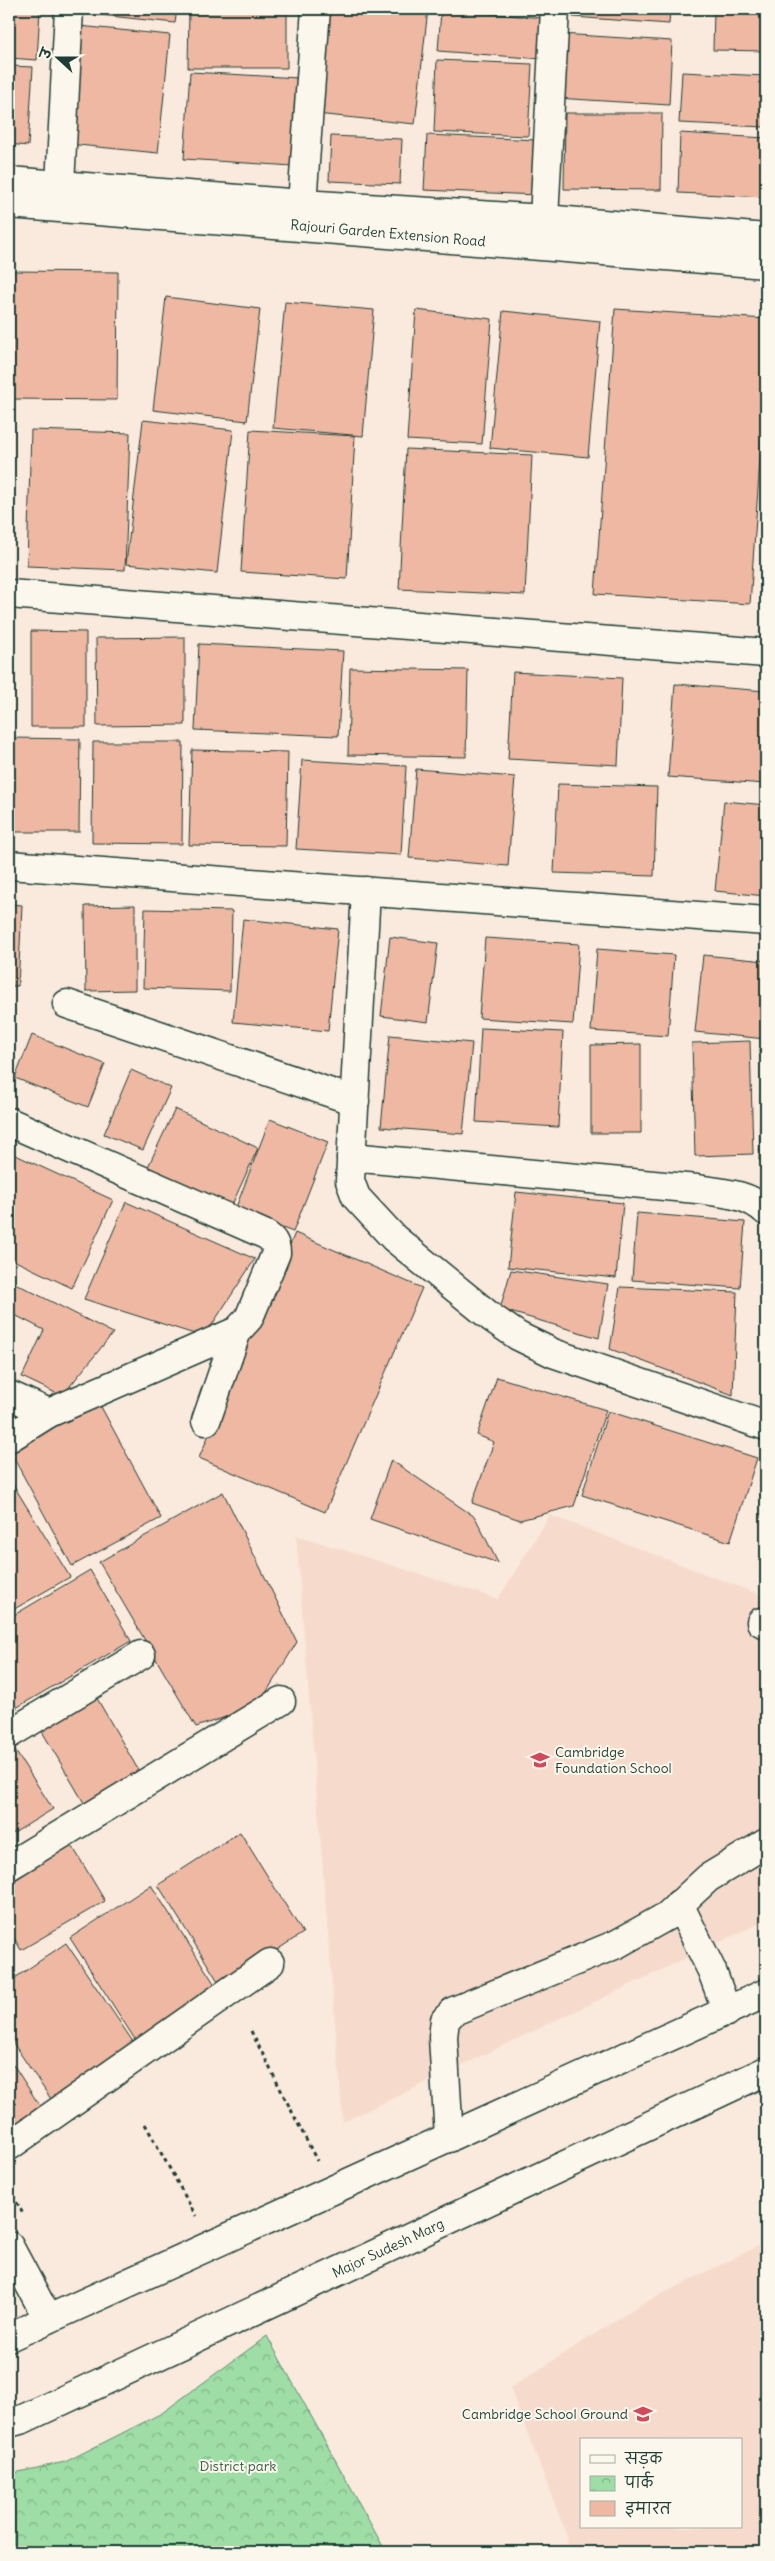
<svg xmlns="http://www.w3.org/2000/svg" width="775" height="2561" font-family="Delius,'Playpen Sans Deva',sans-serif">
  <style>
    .built { fill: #f6dbcc; fill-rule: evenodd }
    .park { fill: url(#park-crowns); stroke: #5e8d6c }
    .building { fill: #efb8a3; stroke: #1f3d34 }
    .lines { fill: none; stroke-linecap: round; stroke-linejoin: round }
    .minor-casing { stroke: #1f3d34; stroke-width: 31 }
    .path { stroke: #1f3d34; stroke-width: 3; stroke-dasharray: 4 4; stroke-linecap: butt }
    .minor { stroke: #fbf7ec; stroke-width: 28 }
    .labels { text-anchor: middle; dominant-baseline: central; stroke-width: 4; stroke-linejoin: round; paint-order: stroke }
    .street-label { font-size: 14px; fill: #1f3d34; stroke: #fbf7ec }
    .poi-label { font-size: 14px; fill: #1f3d34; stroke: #fbf7ec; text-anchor: start }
    .park-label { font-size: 14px; fill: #385d4b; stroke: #fbf7ec }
  </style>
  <defs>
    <pattern id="park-crowns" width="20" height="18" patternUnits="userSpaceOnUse" patternTransform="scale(1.25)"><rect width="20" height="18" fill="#9edda5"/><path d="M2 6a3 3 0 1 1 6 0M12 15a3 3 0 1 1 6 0" fill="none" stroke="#80b487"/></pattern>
  </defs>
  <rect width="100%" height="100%" fill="#f9eadd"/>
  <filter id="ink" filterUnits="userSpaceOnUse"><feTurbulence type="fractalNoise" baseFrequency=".02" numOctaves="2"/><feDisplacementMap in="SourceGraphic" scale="10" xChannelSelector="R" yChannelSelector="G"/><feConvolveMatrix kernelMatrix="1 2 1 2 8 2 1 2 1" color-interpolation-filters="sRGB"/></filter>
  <g filter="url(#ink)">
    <g class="built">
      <polygon points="550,1515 766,1597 766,1920 343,2122 296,1535 498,1599"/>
      <path d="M 766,2242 L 766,2552 L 569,2552 L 566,2533 L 510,2388 L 640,2305 ZM 581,2440 L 741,2440 L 741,2527 L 581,2527 Z"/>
    </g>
    <polygon class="park" points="267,2336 386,2552 9,2552 9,2474 65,2462 162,2413"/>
    <g class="building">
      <polygon points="9,9 40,9 37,60 9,58"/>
      <polygon points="73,9 177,9 175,23 72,12"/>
      <polygon points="189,9 287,9 287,68 188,68"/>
      <polygon points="328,9 428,9 415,124 316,114"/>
      <polygon points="574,9 670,9 669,24 573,17"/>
      <polygon points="714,9 766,9 766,51 713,50"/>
      <polygon points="441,10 546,18 543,59 438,51"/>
      <polygon points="79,26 170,35 158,153 68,144"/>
      <polygon points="560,34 672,41 669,105 556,98"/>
      <polygon points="437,60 532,64 528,136 434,132"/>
      <polygon points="9,66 33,67 28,146 9,144"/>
      <polygon points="190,72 299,78 293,166 184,159"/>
      <polygon points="682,72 766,76 766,127 679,123"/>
      <polygon points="565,113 662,113 661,190 564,189"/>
      <polygon points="680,133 766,138 766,197 678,193"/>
      <polygon points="427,135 538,140 536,195 424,190"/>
      <polygon points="331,136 402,139 400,184 329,181"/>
      <polygon points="13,271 118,272 117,400 12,399"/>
      <polygon points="166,297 260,309 247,421 153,410"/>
      <polygon points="285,302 374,310 363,436 273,428"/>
      <polygon points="615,309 766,319 766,374 750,604 595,594"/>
      <polygon points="416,310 492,319 482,444 407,440"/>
      <polygon points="503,311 600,321 588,457 490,448"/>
      <polygon points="143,420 233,430 217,573 126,564"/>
      <polygon points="31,430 130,433 125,570 27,566"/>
      <polygon points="250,430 355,436 347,579 241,572"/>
      <polygon points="406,449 532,455 525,595 399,589"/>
      <polygon points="31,631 86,632 86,727 31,727"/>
      <polygon points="185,637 185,725 97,726 96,638"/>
      <polygon points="199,644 343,651 338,736 195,730"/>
      <polygon points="350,668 468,670 466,757 348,755"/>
      <polygon points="513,672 622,678 618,765 508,759"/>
      <polygon points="675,684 766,691 766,784 668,777"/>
      <polygon points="9,738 80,739 79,832 9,832"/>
      <polygon points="93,742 183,742 182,844 92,843"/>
      <polygon points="192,750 288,752 286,846 189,845"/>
      <polygon points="302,760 406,766 401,855 296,849"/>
      <polygon points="416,769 515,777 508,866 409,858"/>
      <polygon points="558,784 657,787 654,876 554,873"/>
      <polygon points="724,801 766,805 766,896 715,891"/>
      <polygon points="9,904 22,905 18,986 9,986"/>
      <polygon points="135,905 135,990 86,991 85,906"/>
      <polygon points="145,909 232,911 230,991 143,988"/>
      <polygon points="243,919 338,929 328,1031 233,1022"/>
      <polygon points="390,937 438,943 428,1022 381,1016"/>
      <polygon points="485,938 579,944 573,1024 479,1018"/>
      <polygon points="597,949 674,955 668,1036 591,1031"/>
      <polygon points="703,955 766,961 766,1039 695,1032"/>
      <polygon points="481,1028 563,1032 558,1127 476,1122"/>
      <polygon points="32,1035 105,1064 88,1107 15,1078"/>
      <polygon points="390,1035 472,1043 463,1134 381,1127"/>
      <polygon points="750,1041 753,1154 695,1156 692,1043"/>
      <polygon points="641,1044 641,1133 591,1133 591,1045"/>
      <polygon points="131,1070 171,1088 143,1150 104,1134"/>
      <polygon points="762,1076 766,1076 766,1161 759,1160"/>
      <polygon points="175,1109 258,1148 230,1209 146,1171"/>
      <polygon points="270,1119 328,1142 293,1232 235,1210"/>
      <polygon points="9,1152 113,1200 72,1288 9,1258"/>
      <polygon points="516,1192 623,1203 616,1278 508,1267"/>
      <polygon points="126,1202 255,1259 204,1337 84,1299"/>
      <polygon points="637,1213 745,1222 740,1288 632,1280"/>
      <polygon points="295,1233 422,1288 325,1512 199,1458"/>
      <polygon points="511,1270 608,1284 599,1338 500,1309"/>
      <polygon points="9,1280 113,1333 62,1396 22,1377 44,1330 9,1312"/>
      <polygon points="620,1287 737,1292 733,1395 610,1349"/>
      <polygon points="497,1377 606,1410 574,1506 520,1520 472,1503 494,1442 477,1435"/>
      <polygon points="99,1403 161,1518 72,1566 10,1451"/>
      <polygon points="608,1411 757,1458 730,1542 582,1495"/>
      <polygon points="391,1460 475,1517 498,1563 370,1519"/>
      <polygon points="9,1478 70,1577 9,1612"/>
      <polygon points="223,1492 297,1642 258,1706 196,1727 99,1562"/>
      <polygon points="766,1549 766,1583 763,1582"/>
      <polygon points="90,1570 131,1641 9,1712 9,1618"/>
      <polygon points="95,1695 140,1773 87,1808 40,1728"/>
      <polygon points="12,1746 53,1809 9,1836 9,1748"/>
      <polygon points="240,1832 303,1933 221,1986 158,1885"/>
      <polygon points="71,1844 105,1901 21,1950 9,1929 9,1884"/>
      <polygon points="151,1885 219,1991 138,2044 70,1938"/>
      <polygon points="66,1943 138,2049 55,2105 9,2037 9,1982"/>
      <polygon points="9,2058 45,2114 9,2134"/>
    </g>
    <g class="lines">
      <g class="minor-casing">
        <g id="minor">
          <polyline points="9,181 302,204 544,219 766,238"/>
          <polyline points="60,185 69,9"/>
          <polyline points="9,204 766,264"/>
          <polyline points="302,204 316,9"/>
          <polyline points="544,219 555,9"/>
          <polyline points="9,594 766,653"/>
          <polyline points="9,865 766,921"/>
          <polyline points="366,891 350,1181 356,1197 394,1238 492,1318 518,1336 553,1353 766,1426"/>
          <polyline points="67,1004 355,1101"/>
          <path d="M 9,1122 L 264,1234 C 272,1238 276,1243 276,1253 L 249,1318 L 237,1331 L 49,1413 L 9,1438"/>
          <path d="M 351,1157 L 697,1189 C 722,1193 747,1193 766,1211"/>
          <polyline points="9,1395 49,1413"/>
          <polyline points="206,1421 237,1331"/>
          <polyline points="761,1622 766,1624"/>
          <polyline points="9,1734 141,1655"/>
          <polyline points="9,1866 281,1701"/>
          <polyline points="679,1904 712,1971 727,2012"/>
          <polyline points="449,2138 443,2037 445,2020 454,2011 617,1944 667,1916 708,1878 766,1843"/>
          <polyline points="9,2146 270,1963"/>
          <polyline points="9,2246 48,2319"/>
          <polyline points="9,2337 766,1993"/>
          <polyline points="9,2423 23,2419 766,2071"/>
        </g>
      </g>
      <g class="path">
        <polyline points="251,2031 317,2161"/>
        <polyline points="145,2124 196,2216"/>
        <polyline points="9,2188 23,2214"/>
      </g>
      <use href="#minor" class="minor"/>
    </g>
  </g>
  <defs>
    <g id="school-bare" transform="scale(1.5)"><path d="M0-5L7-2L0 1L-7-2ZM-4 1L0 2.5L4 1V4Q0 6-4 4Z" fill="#d1495b" stroke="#fbf7ec" stroke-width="2.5" paint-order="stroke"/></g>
  </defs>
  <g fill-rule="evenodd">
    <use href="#school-bare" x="540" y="1760"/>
    <use href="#school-bare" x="643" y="2414"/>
  </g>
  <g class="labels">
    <g class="street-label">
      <text transform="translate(388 233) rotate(5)">Rajouri Garden Extension Road</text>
      <text transform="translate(388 2248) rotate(-25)">Major Sudesh Marg</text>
    </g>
    <g class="poi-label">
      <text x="555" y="1752">Cambridge<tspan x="555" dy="16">Foundation School</tspan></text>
      <text x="628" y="2414" text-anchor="end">Cambridge School Ground</text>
    </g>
    <g class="park-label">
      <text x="238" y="2466">District park</text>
    </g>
  </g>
  <rect width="775" height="2561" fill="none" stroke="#fbf7ec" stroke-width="30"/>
  <rect x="15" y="15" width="745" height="2531" fill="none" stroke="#1f3d34" stroke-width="2" filter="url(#ink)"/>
  <rect x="580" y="2438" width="162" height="90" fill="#fbf7ec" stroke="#a3ada2"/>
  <rect x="590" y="2455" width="25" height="8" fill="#fbf7ec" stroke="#a3ada2"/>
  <text x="625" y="2464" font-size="15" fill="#1f3d34">सड़क</text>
  <rect x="590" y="2476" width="25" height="15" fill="url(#park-crowns)" stroke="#a3ada2"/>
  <text x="625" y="2488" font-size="15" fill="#1f3d34">पार्क</text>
  <rect x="590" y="2501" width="25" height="15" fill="#efb8a3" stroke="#a3ada2"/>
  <text x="625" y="2514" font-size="15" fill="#1f3d34">इमारत</text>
  <g transform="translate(58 58) rotate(291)" stroke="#fbf7ec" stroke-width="4" paint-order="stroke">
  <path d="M0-4L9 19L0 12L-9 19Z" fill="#1f3d34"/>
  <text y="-8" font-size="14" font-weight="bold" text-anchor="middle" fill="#1f3d34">उ</text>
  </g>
</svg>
